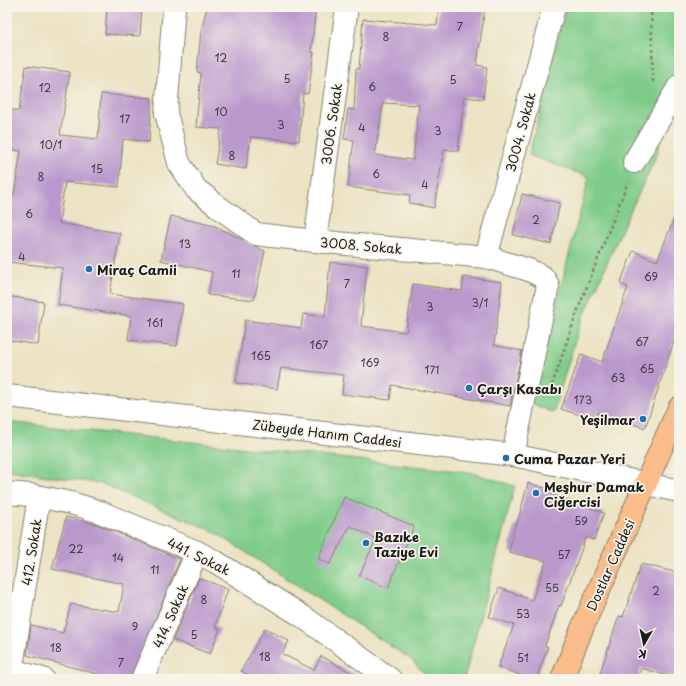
<svg xmlns="http://www.w3.org/2000/svg" width="686" height="686" font-family="'Playpen Sans',sans-serif">
  <style>
    .green { fill: #7fcc8a; stroke: #4e7453 }
    .building { fill: #b999cc; fill-rule: evenodd }
    .lines { fill: none; stroke-linecap: round; stroke-linejoin: round }
    .minor-casing { stroke: #848070; stroke-width: 24 }
    .major-casing { stroke: #848070; stroke-width: 24 }
    .path { stroke: #848070; stroke-width: 2.5; stroke-dasharray: 3 3; stroke-linecap: butt }
    .minor { stroke: #fff; stroke-width: 22 }
    .major { stroke: #f9bc8a; stroke-width: 22 }
    .poi-dot { fill: #1f6fb2; stroke: #f7f3e8; stroke-width: 1.5 }
    .labels { text-anchor: middle; dominant-baseline: central; stroke-width: 3.5; stroke-linejoin: round; paint-order: stroke }
    .number-label { font-size: 11px; fill: #433b48 }
    .street-label { font-size: 13px; fill: #1c1c1c; stroke: #f7f3e8 }
    .poi-label { font-size: 13px; font-weight: bold; fill: #1c1c1c; stroke: #f7f3e8; text-anchor: start }
  </style>
  <rect width="100%" height="100%" fill="#f7f3e8"/>
  <filter id="ink" filterUnits="userSpaceOnUse"><feTurbulence type="fractalNoise" baseFrequency=".025" numOctaves="2"/><feDisplacementMap in="SourceGraphic" scale="8" xChannelSelector="R" yChannelSelector="G"/><feConvolveMatrix kernelMatrix="1 2 1 2 8 2 1 2 1" color-interpolation-filters="sRGB"/></filter>
  <filter id="wash" filterUnits="userSpaceOnUse"><feTurbulence type="fractalNoise" baseFrequency=".012" numOctaves="4" result="noise"/><feDisplacementMap in="SourceGraphic" scale="16" xChannelSelector="R" yChannelSelector="G"/><feGaussianBlur stdDeviation="0.9" result="paint"/><feColorMatrix in="noise" values="0 0 0 0 0 0 0 0 0 0 0 0 0 0 0 0 0 1.4 0 .05"/><feComposite in="paint" operator="in"/></filter>
  <g filter="url(#wash)">
    <rect width="100%" height="100%" fill="#ebe3c3"/>
    <g class="green">
      <polygon points="566,7 679,7 676,79 657,155 625,222 579,328 553,413 531,403 589,177 529,155"/>
      <polygon points="7,422 469,472 515,486 464,679 430,679 409,658 213,531 102,484 7,470"/>
    </g>
    <g id="blocks">
      <g class="building">
        <polygon points="107,7 142,7 140,36 105,34"/>
        <polygon points="207,7 316,7 311,52 314,52 308,94 303,93 299,141 251,137 246,169 215,164 221,129 196,127 201,73 197,72 201,31"/>
        <path d="M 439,7 L 485,7 L 477,65 L 487,67 L 483,99 L 464,97 L 458,151 L 444,149 L 434,208 L 409,203 L 410,195 L 348,187 L 354,140 L 344,139 L 348,109 L 354,110 L 356,69 L 359,69 L 363,19 L 437,25 ZM 383,103 L 419,105 L 413,160 L 375,155 Z"/>
        <polygon points="26,66 70,72 60,135 98,139 101,94 152,98 149,142 123,139 119,187 65,182 59,223 120,233 110,294 183,304 177,346 128,340 131,316 58,305 63,268 7,262 7,194 14,195 21,151 7,149 7,109 19,111"/>
        <polygon points="522,194 560,203 551,244 513,235"/>
        <polygon points="678,209 679,326 645,428 598,412 596,420 561,409 581,354 602,362 628,287 620,284 633,251 657,261"/>
        <polygon points="171,216 215,226 265,251 254,300 208,295 212,272 161,260"/>
        <polygon points="330,262 367,266 361,326 406,332 413,284 462,291 464,277 502,282 494,345 522,351 510,406 392,385 390,400 342,394 344,375 281,368 277,389 236,383 245,320 301,328 303,314 325,317"/>
        <polygon points="7,296 44,302 38,345 7,340"/>
        <polygon points="528,483 552,490 551,494 604,513 594,540 586,537 561,606 559,605 545,646 548,647 536,679 531,679 498,667 514,625 489,617 499,588 532,600 546,561 509,552 515,524 517,524"/>
        <polygon points="344,497 414,526 388,588 359,576 376,539 350,526 330,564 318,559"/>
        <polygon points="66,517 99,525 180,559 130,679 96,679 97,674 27,655 31,625 63,633 71,604 119,612 124,584 52,569"/>
        <polygon points="641,564 679,573 679,679 641,668 638,679 598,679 619,616 623,617"/>
        <polygon points="199,578 228,589 215,627 220,629 210,654 173,640"/>
        <polygon points="265,628 289,641 282,654 314,670 321,656 363,679 256,679 241,671"/>
      </g>
    </g>
  </g>
  <g filter="url(#ink)">
    <use href="#blocks" fill-opacity="0" stroke="#848070" stroke-width="1"/>
    <g class="lines">
      <g class="minor-casing">
        <g id="minor">
          <polyline points="174,7 166,113 179,163 196,189 220,208 256,234 315,241 486,257 529,270 543,277 548,285 513,455"/>
          <polyline points="634,162 679,86"/>
          <polyline points="315,241 347,7"/>
          <polyline points="486,257 554,7"/>
          <polyline points="7,396 513,455 679,491"/>
          <polyline points="7,493 31,495 71,503 100,512 197,552 216,562 302,616 390,679"/>
          <polyline points="12,670 43,679"/>
          <polyline points="10,679 39,497"/>
          <polyline points="142,679 197,552"/>
        </g>
      </g>
      <g class="major-casing">
        <polyline id="major" points="562,679 583,626 679,408"/>
      </g>
      <g class="path">
        <polyline points="651,7 653,83"/>
        <polyline points="552,385 577,312 628,182"/>
      </g>
      <use href="#minor" class="minor"/>
      <use href="#major" class="major"/>
    </g>
  </g>
  <g class="poi-dot">
    <circle cx="89" cy="269" r="4"/>
    <circle cx="469" cy="388" r="4"/>
    <circle cx="643" cy="419" r="4"/>
    <circle cx="506" cy="458" r="4"/>
    <circle cx="536" cy="493" r="4"/>
    <circle cx="366" cy="543" r="4"/>
  </g>
  <g class="labels">
    <g class="number-label">
      <text x="460" y="26">7</text>
      <text x="386" y="36">8</text>
      <text x="221" y="57">12</text>
      <text x="287" y="78">5</text>
      <text x="453" y="79">5</text>
      <text x="372" y="86">6</text>
      <text x="45" y="87">12</text>
      <text x="221" y="111">10</text>
      <text x="125" y="118">17</text>
      <text x="281" y="124">3</text>
      <text x="362" y="127">4</text>
      <text x="438" y="130">3</text>
      <text x="51" y="144">10/1</text>
      <text x="232" y="155">8</text>
      <text x="97" y="168">15</text>
      <text x="376" y="173">6</text>
      <text x="41" y="176">8</text>
      <text x="425" y="184">4</text>
      <text x="29" y="213">6</text>
      <text x="536" y="219">2</text>
      <text x="185" y="243">13</text>
      <text x="22" y="256">4</text>
      <text x="236" y="273">11</text>
      <text x="651" y="276">69</text>
      <text x="347" y="283">7</text>
      <text x="480" y="302">3/1</text>
      <text x="430" y="306">3</text>
      <text x="155" y="322">161</text>
      <text x="642" y="341">67</text>
      <text x="319" y="344">167</text>
      <text x="261" y="355">165</text>
      <text x="370" y="362">169</text>
      <text x="647" y="368">65</text>
      <text x="432" y="369">171</text>
      <text x="618" y="377">63</text>
      <text x="583" y="399">173</text>
      <text x="581" y="520">59</text>
      <text x="76" y="548">22</text>
      <text x="564" y="554">57</text>
      <text x="118" y="557">14</text>
      <text x="155" y="569">11</text>
      <text x="552" y="587">55</text>
      <text x="656" y="590">2</text>
      <text x="204" y="599">8</text>
      <text x="523" y="613">53</text>
      <text x="135" y="626">9</text>
      <text x="194" y="634">5</text>
      <text x="56" y="647">18</text>
      <text x="265" y="656">18</text>
      <text x="523" y="657">51</text>
      <text x="121" y="662">7</text>
    </g>
    <g class="street-label">
      <text transform="translate(331 124) rotate(-82)">3006. Sokak</text>
      <text transform="translate(520 132) rotate(-75)">3004. Sokak</text>
      <text transform="translate(361 245) rotate(5)">3008. Sokak</text>
      <text transform="translate(327 433) rotate(7)">Zübeyde Hanım Caddesi</text>
      <text transform="translate(31 552) rotate(-81)">412. Sokak</text>
      <text transform="translate(199 556) rotate(26)">441. Sokak</text>
      <text transform="translate(610 565) rotate(-66)">Dostlar Caddesi</text>
      <text transform="translate(170 616) rotate(-66)">414. Sokak</text>
    </g>
    <g class="poi-label">
      <text x="97" y="269">Miraç Camii</text>
      <text x="477" y="388">Çarşı Kasabı</text>
      <text x="635" y="419" text-anchor="end">Yeşilmar</text>
      <text x="514" y="458">Cuma Pazar Yeri</text>
      <text x="544" y="486">Meşhur Damak<tspan x="544" dy="15">Ciğercisi</tspan></text>
      <text x="374" y="536">Bazıke<tspan x="374" dy="15">Taziye Evi</tspan></text>
    </g>
  </g>
  <rect width="686" height="686" fill="none" stroke="#f7f3e8" stroke-width="24"/>
  <g transform="translate(644 644) rotate(189)" stroke="#f7f3e8" stroke-width="3" paint-order="stroke">
  <path d="M0-3L7 15L0 10L-7 15Z" fill="#1c1c1c"/>
  <text y="-6" font-size="11" font-weight="bold" text-anchor="middle" fill="#1c1c1c">K</text>
  </g>
</svg>
